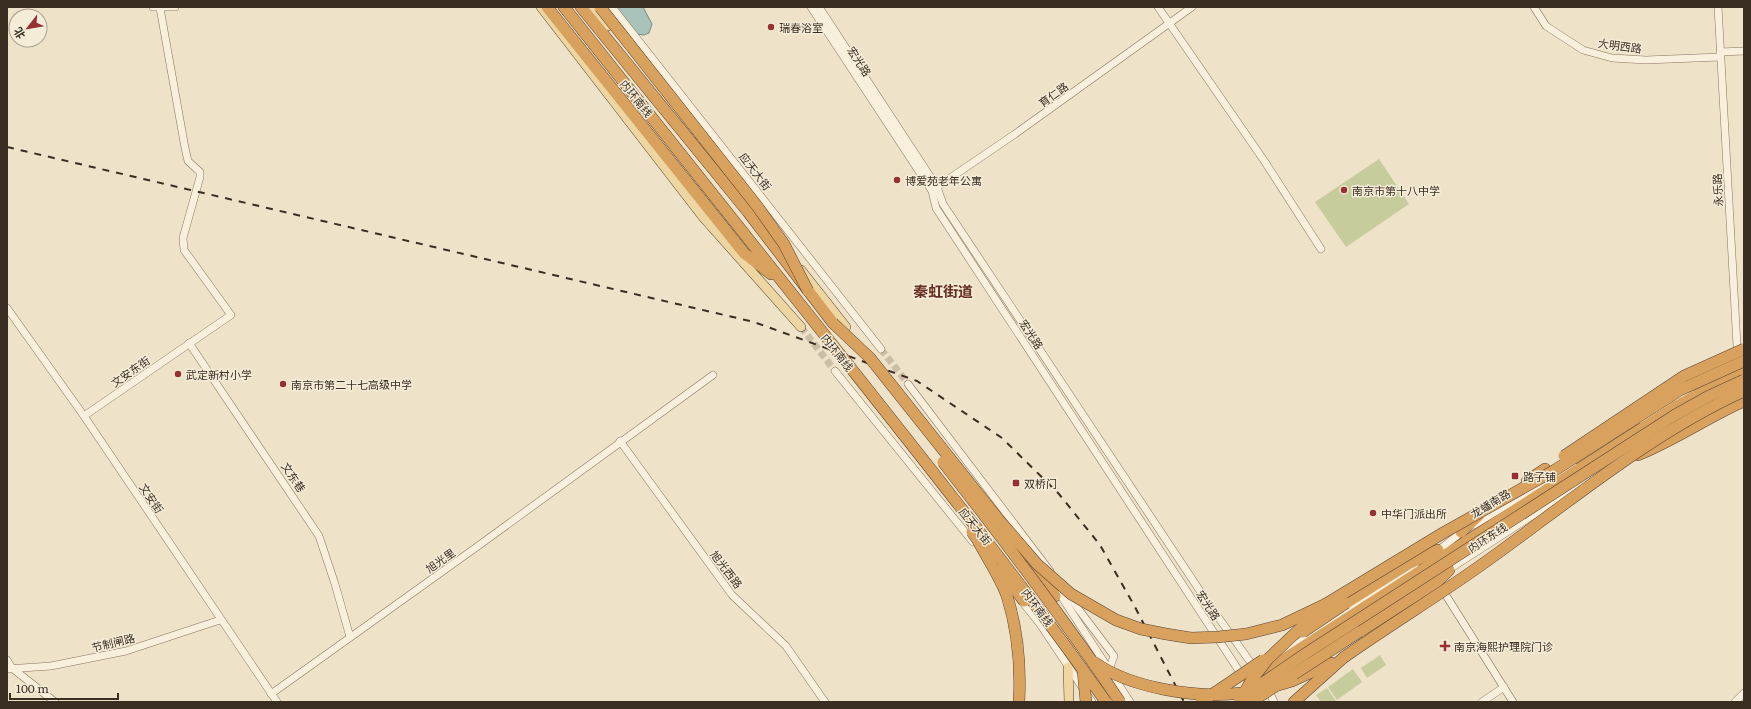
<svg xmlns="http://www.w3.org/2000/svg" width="1751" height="709" font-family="Literata,'Noto Sans SC',serif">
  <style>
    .green { fill: #c7cc9d }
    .water { fill: #a9c2ba; stroke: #709088 }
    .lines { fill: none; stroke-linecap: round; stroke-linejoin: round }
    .minor-tunnel { stroke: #cabea7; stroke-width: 7; stroke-dasharray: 7 3.5; stroke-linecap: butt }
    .minor-casing { stroke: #8a745e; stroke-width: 8 }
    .major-casing { stroke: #584332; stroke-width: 10 }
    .highway-casing { stroke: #584332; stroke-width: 12 }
    .minor { stroke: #f8efdc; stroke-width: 7 }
    .major { stroke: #eed6a3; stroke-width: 9 }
    .highway { stroke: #d9a15e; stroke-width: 11 }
    .rail { stroke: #3a2d21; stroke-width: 2; stroke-dasharray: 7 7; stroke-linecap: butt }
    .highway-bridge-casing { stroke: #584332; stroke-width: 12; stroke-linecap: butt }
    .highway-bridge { stroke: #d9a15e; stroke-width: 11 }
    .poi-dot { fill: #973032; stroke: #f5ecd8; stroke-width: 1.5 }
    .labels { text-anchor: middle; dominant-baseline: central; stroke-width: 3; stroke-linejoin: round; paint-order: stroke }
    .poi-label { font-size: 11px; fill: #3a2d21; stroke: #f5ecd8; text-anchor: start }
    .street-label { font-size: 11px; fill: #3a2d21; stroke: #f5ecd8 }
    .district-label { font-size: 15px; font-weight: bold; fill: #662f22; stroke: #f5ecd8 }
  </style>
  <rect width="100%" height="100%" fill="#eee2c9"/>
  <g class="green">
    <polygon points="1379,159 1409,204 1346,247 1315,202"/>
    <polygon points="1380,655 1386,665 1367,678 1361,668"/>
    <polygon points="1353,669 1362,682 1337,700 1328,687"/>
    <polygon points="1327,688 1336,701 1334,702 1321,702 1316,695"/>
  </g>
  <polygon class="water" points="616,7 643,7 652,24 649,33 644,35 636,34"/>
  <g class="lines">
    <g class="minor-tunnel">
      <polyline points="801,327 835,371"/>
      <polyline points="881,349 908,384"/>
    </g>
    <g class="minor-casing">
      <g id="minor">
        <polyline points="153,7 175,7"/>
        <polyline points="612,7 881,349"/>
        <polyline points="811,7 932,191 936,208 1243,677"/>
        <polyline points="819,7 937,187 943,204 1208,603 1251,663"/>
        <polyline points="1158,7 1265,162 1321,249"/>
        <polyline points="1534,7 1546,26 1583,50 1612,58 1646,60 1720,57"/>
        <polyline points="1718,7 1737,345 1739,355"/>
        <polyline points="1720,52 1744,51"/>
        <polyline points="934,189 1015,134 1192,7"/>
        <polyline points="7,308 84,416 277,702"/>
        <polyline points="189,343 319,536 335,584 350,637"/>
        <polyline points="835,371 973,542"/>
        <polyline points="908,384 1050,571"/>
        <polyline points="84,416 231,315 184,250 183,238 200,177 200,172 188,161 185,148 160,8"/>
        <polyline points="1642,421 1691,390"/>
        <polyline points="620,441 732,595 786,646 825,702"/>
        <polyline points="1474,525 1573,465"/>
        <polyline points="1435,553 1463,531"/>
        <polyline points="1445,572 1594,476"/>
        <polyline points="1056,588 1130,702"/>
        <polyline points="1442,589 1513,702"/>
        <polyline points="1067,594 1114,656 1109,670"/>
        <polyline points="1020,599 1040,624 1092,702"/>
        <polyline points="1285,652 1415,566"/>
        <polyline points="7,660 12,668 55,702"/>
        <polyline points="7,669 51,666 126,651 220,620"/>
        <polyline points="1267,687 1274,702"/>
        <polyline points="271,694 478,546 713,375"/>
        <polyline points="1482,702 1504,687"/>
        <polyline points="1735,702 1744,693"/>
      </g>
    </g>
    <g class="major-casing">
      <g id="major">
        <polyline points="541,7 703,217 801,327"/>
        <polyline points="593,7 608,26"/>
        <polyline points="801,270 846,327"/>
        <polyline points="1068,667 1069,702"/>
      </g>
    </g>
    <g class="highway-casing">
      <g id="highway">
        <polyline points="547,7 744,253 771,274"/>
        <polyline points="564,7 816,324"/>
        <polyline points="581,7 748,212 833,323"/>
        <path d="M 1638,455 C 1675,440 1708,417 1744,401"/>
        <polyline points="1527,481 1545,469"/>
        <polyline points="1461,532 1479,515"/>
        <polyline points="1031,562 1055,596"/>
        <polyline points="1346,603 1408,564 1438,550"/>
        <polyline points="1359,632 1437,582 1449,570"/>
        <polyline points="1264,672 1675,407 1709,388 1744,371"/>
        <polyline points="1292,681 1331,663"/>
        <polyline points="1294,702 1343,658"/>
      </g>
    </g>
    <use href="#minor" class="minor"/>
    <use href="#major" class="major"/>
    <use href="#highway" class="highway"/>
    <polyline class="rail" points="7,147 754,322 917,381 1002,438 1059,494 1100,545 1135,607 1184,702"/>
    <g class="highway-bridge-casing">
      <g id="highway-bridge">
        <polyline points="600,7 757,206 784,244 808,291"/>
        <polyline points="833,323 870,358 999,520 1037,564 1071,594 1097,609 1116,620 1141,629 1166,634 1191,638 1218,637 1246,634 1282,625 1326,604"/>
        <path d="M 816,324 C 914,448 1014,572 1106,702"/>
        <polyline points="1564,456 1684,376 1744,349"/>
        <path d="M 943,462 C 1004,540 1064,619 1120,702"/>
        <path d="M 972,532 L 977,539 C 987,558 1000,577 1007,596 C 1018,631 1021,666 1019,702"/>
        <polyline points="1000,570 1024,601"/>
        <polyline points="1303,632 1346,603"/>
        <path d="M 1343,658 C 1391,624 1443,593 1491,558 C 1573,499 1652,433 1744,391"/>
        <path d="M 1094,662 C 1130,688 1198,699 1241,693 C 1259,691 1276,686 1292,681"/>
        <polyline points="1083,671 1086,702"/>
        <polyline points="1245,695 1308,652 1675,415 1709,396 1744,380"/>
        <polyline points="1201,702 1263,660"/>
        <polyline points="1239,702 1251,681 1268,659 1326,604 1443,533 1555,470 1680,390 1744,361"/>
        <polyline points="1251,702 1359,632"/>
      </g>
    </g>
    <use href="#highway-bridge" class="highway-bridge"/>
  </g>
  <g class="poi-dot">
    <circle cx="771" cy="27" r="4"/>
    <circle cx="897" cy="180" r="4"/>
    <circle cx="1344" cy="190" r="4"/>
    <circle cx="178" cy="374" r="4"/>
    <circle cx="283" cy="384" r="4"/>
    <rect x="1511" y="472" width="8" height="8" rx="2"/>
    <rect x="1012" y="479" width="8" height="8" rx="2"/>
    <circle cx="1373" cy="513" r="4"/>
    <path d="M1443 640h4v4h4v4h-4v4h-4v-4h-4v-4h4z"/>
  </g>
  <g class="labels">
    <g class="poi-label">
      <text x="779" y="27">瑞春浴室</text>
      <text x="905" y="180">博爱苑老年公寓</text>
      <text x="1352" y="190">南京市第十八中学</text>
      <text x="186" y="374">武定新村小学</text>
      <text x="291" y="384">南京市第二十七高级中学</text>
      <text x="1523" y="476">路子铺</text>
      <text x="1024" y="483">双桥门</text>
      <text x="1381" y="513">中华门派出所</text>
      <text x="1454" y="646">南京海熙护理院门诊</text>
    </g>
    <g class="street-label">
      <text transform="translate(1620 45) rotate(8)">大明西路</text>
      <text transform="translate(860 61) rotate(57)">宏光路</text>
      <text transform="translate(1053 94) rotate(-36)">育仁路</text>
      <text transform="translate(637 98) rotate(51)">内环南线</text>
      <text transform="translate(756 171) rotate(52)">应天大街</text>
      <text transform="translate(1717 190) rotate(-93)">永乐路</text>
      <text transform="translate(1032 334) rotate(57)">宏光路</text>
      <text transform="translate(838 352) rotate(52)">内环南线</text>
      <text transform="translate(130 371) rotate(-35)">文安东街</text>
      <text transform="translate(294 477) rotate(56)">文东巷</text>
      <text transform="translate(152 498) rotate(56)">文安街</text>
      <text transform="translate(1490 503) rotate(-31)">龙蟠南路</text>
      <text transform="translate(976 526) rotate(51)">应天大街</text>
      <text transform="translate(1487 537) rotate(-33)">内环东线</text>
      <text transform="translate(440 560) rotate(-35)">旭光里</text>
      <text transform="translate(727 569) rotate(53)">旭光西路</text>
      <text transform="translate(1209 605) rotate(57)">宏光路</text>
      <text transform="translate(1038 607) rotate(53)">内环南线</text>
      <text transform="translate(113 642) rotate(-14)">节制闸路</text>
    </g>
    <g class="district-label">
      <text x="943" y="290">秦虹街道</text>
    </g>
  </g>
  <rect width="1751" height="709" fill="none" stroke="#3a2d21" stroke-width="16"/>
  <g transform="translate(28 28) rotate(239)"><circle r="19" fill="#f5ecd8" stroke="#aaa08f"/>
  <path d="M0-3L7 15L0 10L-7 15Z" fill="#973032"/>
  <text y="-6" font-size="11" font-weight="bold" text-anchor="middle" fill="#3a2d21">北</text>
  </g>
  <path d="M10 693v6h108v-6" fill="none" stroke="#3a2d21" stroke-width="2"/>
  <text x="16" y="693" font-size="12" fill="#3a2d21" stroke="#f5ecd8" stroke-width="3" paint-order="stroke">100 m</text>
</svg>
